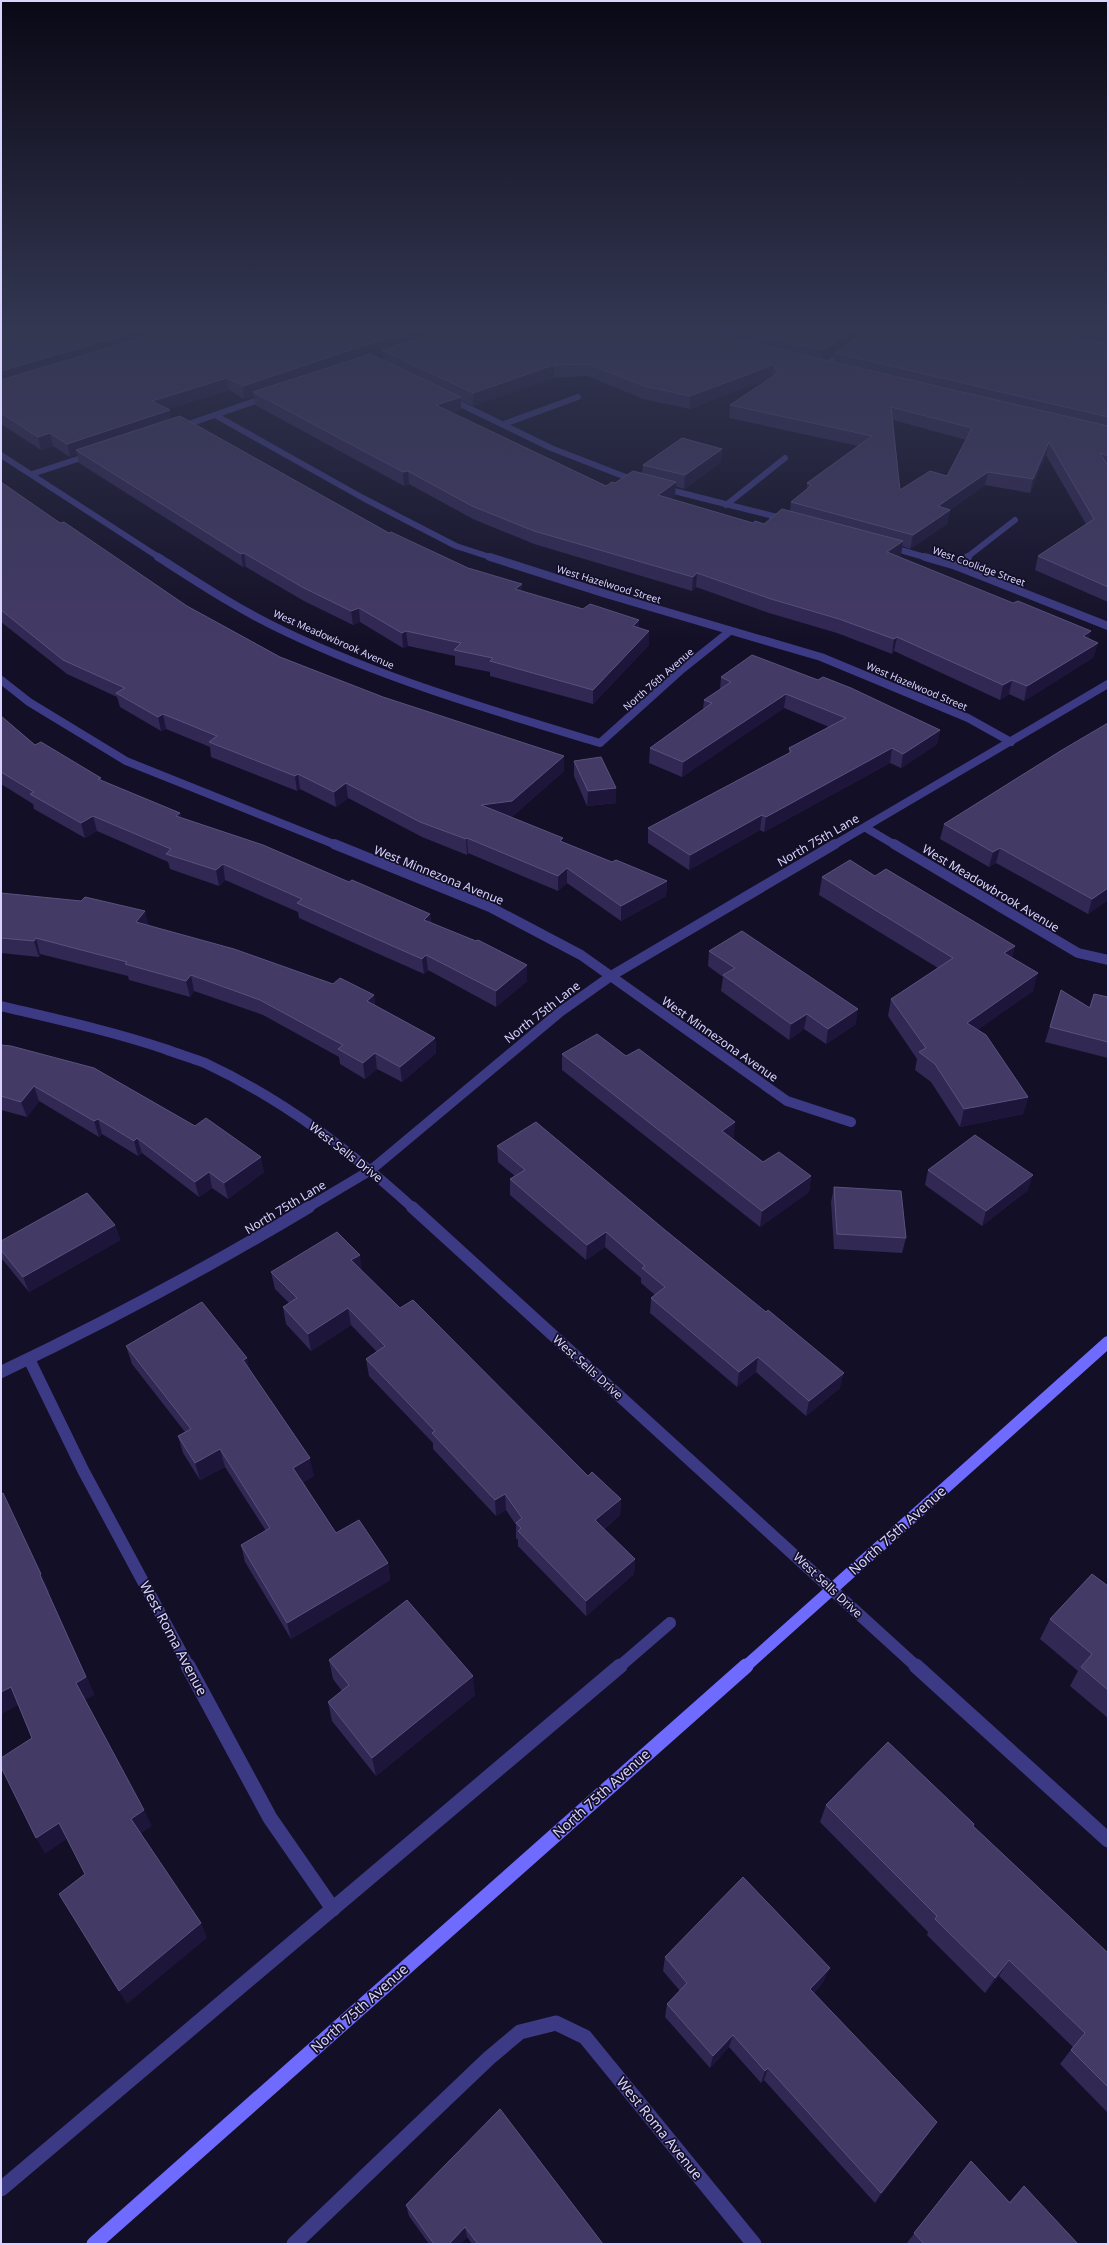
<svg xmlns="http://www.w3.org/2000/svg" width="1109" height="2245" font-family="'Noto Sans',sans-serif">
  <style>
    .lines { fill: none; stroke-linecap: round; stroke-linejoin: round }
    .street-far4 { stroke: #3d3a85; stroke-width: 6 }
    .street-far3 { stroke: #3d3a85; stroke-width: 8 }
    .street-far2 { stroke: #3d3a85; stroke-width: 10 }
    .street-far1 { stroke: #3d3a85; stroke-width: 12 }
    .street { stroke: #3d3a85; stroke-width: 15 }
    .secondary-far1 { stroke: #6f6bff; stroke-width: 12 }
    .secondary { stroke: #6f6bff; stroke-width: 15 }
    .wall { fill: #312854; fill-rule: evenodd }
    .shaded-wall { fill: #1d163a }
    .building { fill: #433a66; stroke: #5a527e; fill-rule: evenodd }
    .labels { text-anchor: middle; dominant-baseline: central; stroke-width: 3.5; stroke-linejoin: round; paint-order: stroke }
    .far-street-label { font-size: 10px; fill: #d9d4ff; stroke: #130f26 }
    .street-label { font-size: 12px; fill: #d9d4ff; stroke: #130f26 }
    .near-street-label { font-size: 14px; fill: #d9d4ff; stroke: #130f26 }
  </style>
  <rect width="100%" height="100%" fill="#130f26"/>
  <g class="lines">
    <g class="street-far4">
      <polyline points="822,368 845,351"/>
      <polyline points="450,399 551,448 636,481"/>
      <polyline points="215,415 363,498 456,546 493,558"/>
      <polyline points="504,424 578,397"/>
      <polyline points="180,427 267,397"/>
      <polyline points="1,455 160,558"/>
      <polyline points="32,474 90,455"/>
      <polyline points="662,488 785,519"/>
      <polyline points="726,505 785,458"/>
      <polyline points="890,547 928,558"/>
      <polyline points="966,558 1015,520"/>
    </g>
    <g class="street-far3">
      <path d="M 158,557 C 200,584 241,611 286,632 C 387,680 494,711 600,743 L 680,671 L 730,631"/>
      <polyline points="490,557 606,594 821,657 968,718 1011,742"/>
      <polyline points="925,557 956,566 1108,626"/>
      <polyline points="956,566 968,557"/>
      <polyline points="1,680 29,702 126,761 336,845"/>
      <polyline points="866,828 895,845"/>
      <polyline points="834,845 1108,684"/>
    </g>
    <g class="street-far2">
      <polyline points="334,844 490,907 581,955 787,1101 851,1122"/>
      <polyline points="894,844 1078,953 1108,960"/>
      <path d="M 1,1006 C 56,1019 111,1031 165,1049 C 178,1054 192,1058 205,1063 C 284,1100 349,1150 413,1208"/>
      <polyline points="307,1208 371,1170 560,1012 611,976 835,844"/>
    </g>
    <g class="street-far1">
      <polyline points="412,1207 917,1667"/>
      <polyline points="29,1359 83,1470 189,1667"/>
      <path d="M 1,1372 C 106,1322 209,1267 309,1207"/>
      <polyline points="619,1667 670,1623"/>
    </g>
    <g class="street">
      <polyline points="188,1666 270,1818 333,1909"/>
      <polyline points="916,1666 1108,1840"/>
      <polyline points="1,2189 620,1666"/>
      <polyline points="294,2244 489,2058 520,2032 556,2023 585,2037 754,2244"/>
    </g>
    <polyline class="secondary-far1" points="745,1667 1108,1342"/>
    <polyline class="secondary" points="94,2244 746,1666"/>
  </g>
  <g class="wall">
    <path d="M 1,330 L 146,330 L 147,336 L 154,334 L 148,330 L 1108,330 L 1108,602 L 1035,570 L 1038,556 L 1086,524 L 1046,455 L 1030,493 L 985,485 L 950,510 L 947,524 L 910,549 L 902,546 L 901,555 L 898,557 L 1089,639 L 1094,657 L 1024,701 L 1009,694 L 1000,700 L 894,651 L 892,654 L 837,633 L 769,613 L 696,587 L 692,591 L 534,544 L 473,519 L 409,484 L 404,486 L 255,405 L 254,396 L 244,399 L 229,390 L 168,409 L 171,419 L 389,533 L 468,568 L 522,584 L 522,591 L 583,609 L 639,620 L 639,628 L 649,645 L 593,704 L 490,676 L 490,672 L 455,665 L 455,656 L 408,646 L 403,648 L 360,622 L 353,625 L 304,601 L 246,567 L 243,567 L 79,463 L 77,454 L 70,457 L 53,446 L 41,450 L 1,424 ZM 383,352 L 383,360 L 373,355 ZM 835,353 L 834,363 L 825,360 ZM 588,376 L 643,399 L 690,409 L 771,377 L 730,405 L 729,418 L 858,446 L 807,483 L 807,489 L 791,502 L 790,511 L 764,524 L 753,523 L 670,499 L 675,496 L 675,486 L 684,489 L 721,462 L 722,449 L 643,465 L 642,473 L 606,486 L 452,413 L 461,410 L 461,400 L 473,406 L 554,378 ZM 893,420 L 966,440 L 947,476 L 900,490 Z"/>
    <polygon points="1,482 60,523 187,606 280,657 564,771 513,816 509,817 563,842 612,862 667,881 666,896 621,921 567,883 558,891 468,853 467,855 422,837 348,798 336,807 300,789 297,791 211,757 210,747 166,729 161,731 120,707 117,697 67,674 1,622"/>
    <polygon points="721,677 940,730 937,744 901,768 890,763 764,832 760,830 689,870 648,843 648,828 789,753 789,748 829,727 784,708 682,777 649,763 650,748 703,709 704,700 720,689"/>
    <polygon points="1,716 35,745 102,781 180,813 181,818 349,882 430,914 431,922 527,965 527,981 496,1007 428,970 424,974 372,951 299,918 298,912 225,880 219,886 170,869 168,862 97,831 85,838 34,809 33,804 1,784"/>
    <polygon points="1108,723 1108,900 1088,914 996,863 989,867 940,839 944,824"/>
    <polygon points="574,761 616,788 616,803 587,806 574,776"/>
    <polygon points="875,876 1015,946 1012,957 1033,991 977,1030 1028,1097 1023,1114 960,1127 931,1082 915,1070 917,1059 888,1016 891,999 938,968 819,895 822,877"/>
    <polygon points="1,893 149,926 333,984 374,995 375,1005 435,1038 436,1053 402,1082 377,1069 365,1079 340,1064 339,1057 263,1015 194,991 190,997 129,980 128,976 40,954 39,957 1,953"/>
    <polygon points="709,951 856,1024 826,1044 804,1029 789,1040 721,991 723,977 708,966"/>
    <polygon points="1061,990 1089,1007 1094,994 1108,997 1108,1058 1045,1042"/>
    <polygon points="1,1045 264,1172 228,1199 212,1188 199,1197 142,1153 138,1156 102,1134 99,1137 39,1101 27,1117 1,1110"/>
    <polygon points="562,1054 734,1137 732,1138 763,1162 811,1176 809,1192 760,1227 562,1070"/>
    <polygon points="497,1146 840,1388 806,1416 756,1372 737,1387 650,1313 651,1298 655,1295 641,1283 641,1278 605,1247 586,1260 510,1195 510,1179 515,1176 498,1162"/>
    <polygon points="928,1170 1028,1190 982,1226 925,1185"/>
    <polygon points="834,1187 906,1238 902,1253 834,1249 831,1202"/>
    <polygon points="115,1225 120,1240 29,1292 2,1259 1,1256 1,1241"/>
    <polygon points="362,1271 400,1308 588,1476 621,1499 620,1515 604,1529 635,1559 634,1574 586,1616 518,1546 518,1540 516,1538 516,1525 506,1510 496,1516 433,1449 433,1443 369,1376 366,1359 377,1352 351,1325 311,1351 286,1324 283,1307 289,1303 275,1289 271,1272"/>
    <polygon points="126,1346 250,1370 314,1476 303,1482 336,1533 388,1563 390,1580 291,1639 245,1562 241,1545 266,1531 225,1467 200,1480 183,1453 178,1436 185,1432 132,1364"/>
    <polygon points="1108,1586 1108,1718 1070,1686 1078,1671 1040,1639 1050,1619"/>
    <polygon points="329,1660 475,1695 376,1776 332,1721 328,1702 342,1691 333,1679"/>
    <polygon points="826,1805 973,1826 1108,1953 1108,2113 1060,2064 1073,2047 999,1976 985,1993 927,1935 928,1932 820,1822"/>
    <polygon points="665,1957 824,1981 814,1993 929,2133 875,2203 764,2080 761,2083 729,2047 710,2068 665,2017 667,2004 680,1991 663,1971"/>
    <polygon points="971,2161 1009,2202 1024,2186 1078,2244 906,2244"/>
    <polygon points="406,2205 603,2244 472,2244 467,2237 461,2244 429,2244 409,2216"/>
  </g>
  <g class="shaded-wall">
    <polygon points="141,330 146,330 148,341 1,384 1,371"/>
    <polygon points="416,330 456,330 382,350 383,352 253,392 254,396 244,399 243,386 368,344"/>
    <polygon points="852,330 867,330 822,363 823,350"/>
    <polygon points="554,365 554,378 473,406 473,393"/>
    <polygon points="773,365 772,377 690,409 690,396"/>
    <polygon points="227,378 229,390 154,413 152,401"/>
    <polygon points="461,397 461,410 437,418 436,405"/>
    <polygon points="170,410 172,423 76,450 77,454 70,457 67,444"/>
    <polygon points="50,433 53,446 41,450 38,437"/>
    <polygon points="1049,442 1046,455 1030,493 1033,479"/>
    <polygon points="722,449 721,462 684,489 685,475"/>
    <polygon points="408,471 409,484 404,486 403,472"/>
    <polygon points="988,472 985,485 950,510 947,524 910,549 913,535 938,506"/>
    <polygon points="676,482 675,496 657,508 658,495"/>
    <polygon points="903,541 901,555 884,566 887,552"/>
    <polygon points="244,553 246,567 243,567 241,554"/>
    <polygon points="697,573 696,587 692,591 693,577"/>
    <polygon points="522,584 522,598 515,589"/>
    <polygon points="359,608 360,622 353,625 351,611"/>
    <polygon points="639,620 639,635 633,626"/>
    <polygon points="406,631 408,646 403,648 402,633"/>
    <polygon points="649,631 649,645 593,704 593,690"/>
    <polygon points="1091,631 1087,646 1083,636"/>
    <polygon points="897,637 894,651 892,654 894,639"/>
    <polygon points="1098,643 1094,657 1024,701 1027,686"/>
    <polygon points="1012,680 1009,694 1000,700 1003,685"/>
    <polygon points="786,694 784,708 682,777 683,762"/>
    <polygon points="163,714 166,729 161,731 158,717"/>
    <polygon points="940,730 937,744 901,768 903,754"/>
    <polygon points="892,748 890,763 764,832 766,817"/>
    <polygon points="564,756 564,771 513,816 481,820 481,805"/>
    <polygon points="298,774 300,789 297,791 295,776"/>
    <polygon points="346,783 348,798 336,807 334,792"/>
    <polygon points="616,788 616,803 587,806 588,791"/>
    <polygon points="180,813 183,828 176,816"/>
    <polygon points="762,815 760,830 689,870 690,855"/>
    <polygon points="93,816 97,831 85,838 81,823"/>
    <polygon points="467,838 468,853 467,855 466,839"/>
    <polygon points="1000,848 996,863 989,867 993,852"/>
    <polygon points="223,864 225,880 219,886 216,870"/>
    <polygon points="567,868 567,883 558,891 558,876"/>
    <polygon points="667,881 666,896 621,921 621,906"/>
    <polygon points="1108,888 1108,900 1088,914 1092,899"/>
    <polygon points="145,911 149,927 136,922"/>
    <polygon points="430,914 431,929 424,920"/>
    <polygon points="36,938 40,954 39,957 34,941"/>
    <polygon points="1015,946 1010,964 1004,953"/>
    <polygon points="426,955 428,970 424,974 422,959"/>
    <polygon points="527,965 527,981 496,1007 496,991"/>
    <polygon points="1038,973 1033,991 962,1041 967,1023"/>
    <polygon points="191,975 194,991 190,997 186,981"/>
    <polygon points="374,995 376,1011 367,1001"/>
    <polygon points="858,1009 856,1024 826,1044 828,1029"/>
    <polygon points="807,1014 804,1029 789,1040 791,1024"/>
    <polygon points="435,1038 436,1053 402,1082 400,1067"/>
    <polygon points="375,1053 377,1069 365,1079 363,1063"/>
    <polygon points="34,1086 39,1101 27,1117 21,1102"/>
    <polygon points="1028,1097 1023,1114 960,1127 964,1109"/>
    <polygon points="98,1119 102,1134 99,1137 94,1121"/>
    <polygon points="735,1122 734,1137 721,1146 722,1131"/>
    <polygon points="137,1138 142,1153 138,1156 134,1141"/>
    <polygon points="261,1157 264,1172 228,1199 224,1183"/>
    <polygon points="209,1172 212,1188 199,1197 195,1182"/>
    <polygon points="1033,1175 1028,1190 982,1226 986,1211"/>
    <polygon points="811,1176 809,1192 760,1227 762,1211"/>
    <polygon points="115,1225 120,1240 29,1292 23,1277"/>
    <polygon points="606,1232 605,1247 586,1260 587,1245"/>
    <polygon points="360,1255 362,1271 351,1260"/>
    <polygon points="348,1308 351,1325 311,1351 308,1334"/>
    <polygon points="758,1357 756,1372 737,1387 739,1372"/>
    <polygon points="247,1358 251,1375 243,1360"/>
    <polygon points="844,1373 840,1388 806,1416 809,1401"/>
    <polygon points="220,1449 225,1467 200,1480 195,1463"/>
    <polygon points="310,1458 314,1476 297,1485 293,1468"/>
    <polygon points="505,1494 506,1510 496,1516 495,1500"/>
    <polygon points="621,1499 620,1515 595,1536 595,1520"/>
    <polygon points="635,1559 634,1574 586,1616 586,1601"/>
    <polygon points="388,1563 390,1580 291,1639 287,1623"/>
    <polygon points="41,1574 50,1592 48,1593 95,1695 84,1700 76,1683 40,1575"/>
    <polygon points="473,1676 475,1695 376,1776 372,1758"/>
    <polygon points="11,1687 20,1704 2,1714 1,1712 1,1692"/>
    <polygon points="144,1810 152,1826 139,1835 131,1819"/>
    <polygon points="59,1823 68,1838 45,1854 36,1838"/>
    <polygon points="201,1923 207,1938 127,2004 119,1991"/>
    <polygon points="1009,1960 999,1976 985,1993 995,1978"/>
    <polygon points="830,1968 824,1981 805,2003 810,1989"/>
    <polygon points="733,2035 729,2047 710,2068 713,2056"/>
    <polygon points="768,2068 764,2080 761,2083 765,2071"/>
    <polygon points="937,2122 929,2133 875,2203 881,2193"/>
    <polygon points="465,2227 467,2237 461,2244 449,2244"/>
  </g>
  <g class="building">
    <polygon points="1,330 141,330 1,371"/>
    <polygon points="160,330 416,330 368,344 243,386 227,378 152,401 170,410 67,444 50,433 38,437 1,413 1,380 161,332"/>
    <path d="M 446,330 L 696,330 L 1108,426 L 1108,456 L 1100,453 L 1108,466 L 1108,587 L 1038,556 L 1094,519 L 1049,442 L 1033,479 L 988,472 L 938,506 L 950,510 L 913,535 L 791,502 L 812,485 L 807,483 L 872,436 L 730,405 L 778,373 L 773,365 L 690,396 L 644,386 L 588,364 L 554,365 L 473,393 L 382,350 ZM 891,407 L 972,428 L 947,476 L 930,471 L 900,490 Z"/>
    <polygon points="736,330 852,330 823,350"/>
    <polygon points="867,330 1040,330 1108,345 1108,417 835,353"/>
    <polygon points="1082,330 1108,330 1108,336"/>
    <polygon points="370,354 461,397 436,405 606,486 612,482 615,483 633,471 676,482 658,495 753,523 755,521 764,524 782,509 903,541 887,552 1013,603 1018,601 1091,631 1083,636 1098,643 1027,686 1012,680 1003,685 897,637 894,639 839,619 771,599 697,573 693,577 534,531 472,506 408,471 403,472 253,392"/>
    <polygon points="180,416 389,533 391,532 468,568 522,584 515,589 583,609 590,604 639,620 633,626 649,631 593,690 490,661 493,658 454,650 461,643 406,631 402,633 359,608 351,611 302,587 244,553 241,554 76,450"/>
    <polygon points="682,438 722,449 685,475 643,465"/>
    <polygon points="1,482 60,523 64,522 187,606 280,657 383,697 564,756 512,801 481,805 563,838 560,841 612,862 616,860 667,881 621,906 567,868 558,876 467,838 466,839 420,822 346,783 334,792 298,774 295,776 209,742 217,736 163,714 158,717 116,693 125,688 63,660 1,610"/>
    <polygon points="752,655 818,680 823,677 851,688 940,730 903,754 892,748 766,817 762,815 690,855 648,828 791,752 789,748 846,718 786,694 683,762 650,748 712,703 704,700 731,682 721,677"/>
    <polygon points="1,716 35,745 41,742 101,778 98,779 180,813 176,816 263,845 349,882 352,880 430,914 424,920 476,941 478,940 527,965 496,991 426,955 422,959 370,936 297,903 302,899 223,864 216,870 166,854 171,849 93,816 81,823 30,794 34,792 1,772"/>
    <polygon points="1108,723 1108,888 1092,899 1000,848 993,852 944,824 1062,750"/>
    <polygon points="601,757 616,788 588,791 574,761"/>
    <polygon points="850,860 875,876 886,869 1015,946 1004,953 1038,973 967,1023 986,1035 1028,1097 964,1109 935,1064 919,1052 926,1048 891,999 953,958 822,877"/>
    <polygon points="1,893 81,901 85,897 145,911 136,922 234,949 333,984 340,978 374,995 367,1001 435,1038 400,1067 375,1053 363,1063 338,1049 343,1045 260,1000 191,975 186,981 125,964 127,962 36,938 34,941 1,938"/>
    <polygon points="742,931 858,1009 828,1029 807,1014 791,1024 723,975 735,968 709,951"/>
    <polygon points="1061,990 1090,1008 1094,994 1108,997 1108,1042 1050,1027"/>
    <polygon points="597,1034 626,1056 639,1049 735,1122 722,1131 763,1162 779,1152 811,1176 762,1211 562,1054"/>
    <polygon points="1,1045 11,1046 94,1068 195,1126 206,1118 261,1157 224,1183 209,1172 195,1182 137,1138 134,1141 98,1119 94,1121 34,1086 21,1102 1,1096"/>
    <polygon points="536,1122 665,1230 766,1312 768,1310 844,1373 809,1401 758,1357 739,1372 651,1298 665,1287 642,1268 645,1266 606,1232 587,1245 510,1179 525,1170 497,1146"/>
    <polygon points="975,1135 1033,1175 986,1211 928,1170"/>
    <polygon points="834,1187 901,1191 906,1238 837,1234"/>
    <polygon points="87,1193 115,1225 23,1277 1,1250 1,1241"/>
    <polygon points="337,1232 360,1255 351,1260 400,1308 413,1300 588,1476 592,1472 621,1499 595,1520 635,1559 586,1601 518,1531 521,1528 516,1523 522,1518 505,1494 495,1500 432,1433 435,1431 366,1359 385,1346 348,1308 308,1334 283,1307 297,1298 271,1272"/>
    <polygon points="202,1302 247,1358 243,1360 310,1458 293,1468 336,1533 359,1520 388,1563 287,1623 241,1545 270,1528 220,1449 195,1463 178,1436 191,1429 126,1346"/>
    <polygon points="3,1493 41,1574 40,1575 86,1677 76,1683 144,1810 131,1819 201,1923 119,1991 59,1894 85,1874 59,1823 36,1838 1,1767 1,1758 32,1738 11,1687 1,1692 1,1495"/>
    <polygon points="1092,1574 1108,1586 1108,1690 1081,1667 1092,1654 1050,1619"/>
    <polygon points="407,1600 473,1676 372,1758 328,1702 349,1685 329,1660"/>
    <polygon points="888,1742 974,1824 973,1826 1108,1953 1108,2087 1071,2050 1085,2033 1009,1960 995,1978 935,1919 937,1916 826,1805"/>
    <polygon points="743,1877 830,1968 810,1989 937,2122 881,2193 768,2068 765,2071 733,2035 713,2056 667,2004 687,1983 665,1957"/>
    <polygon points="500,2109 603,2244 478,2244 465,2227 449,2244 434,2244 406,2205"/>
    <polygon points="971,2161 1010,2203 1024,2186 1078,2244 924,2244 914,2233"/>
  </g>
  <linearGradient id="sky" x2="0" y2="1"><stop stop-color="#0a0815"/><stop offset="0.51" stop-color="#333752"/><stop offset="1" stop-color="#333752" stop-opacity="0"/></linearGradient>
  <rect width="1109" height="644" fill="url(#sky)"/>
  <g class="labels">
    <g class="far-street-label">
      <text transform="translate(979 566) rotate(20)">West Coolidge Street</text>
      <text transform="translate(609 584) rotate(17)">West Hazelwood Street</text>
      <text transform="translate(334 639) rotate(24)">West Meadowbrook Avenue</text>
      <text transform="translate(658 679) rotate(-41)">North 76th Avenue</text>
      <text transform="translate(917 686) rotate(23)">West Hazelwood Street</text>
    </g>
    <g class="street-label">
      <text transform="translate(818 840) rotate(-30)">North 75th Lane</text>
      <text transform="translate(439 875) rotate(22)">West Minnezona Avenue</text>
      <text transform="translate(991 888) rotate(31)">West Meadowbrook Avenue</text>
      <text transform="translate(542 1012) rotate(-38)">North 75th Lane</text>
      <text transform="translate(720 1039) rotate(35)">West Minnezona Avenue</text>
      <text transform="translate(346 1152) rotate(38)">West Sells Drive</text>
      <text transform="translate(285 1207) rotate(-31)">North 75th Lane</text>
      <text transform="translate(588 1367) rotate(42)">West Sells Drive</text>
      <text transform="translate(828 1585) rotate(43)">West Sells Drive</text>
    </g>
    <g class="near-street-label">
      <text transform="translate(897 1530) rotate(-42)">North 75th Avenue</text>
      <text transform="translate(174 1638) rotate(62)">West Roma Avenue</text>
      <text transform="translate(601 1793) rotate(-42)">North 75th Avenue</text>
      <text transform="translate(359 2008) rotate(-42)">North 75th Avenue</text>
      <text transform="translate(660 2128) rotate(51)">West Roma Avenue</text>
    </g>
  </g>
  <rect width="1109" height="2245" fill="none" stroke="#d9d4ff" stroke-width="4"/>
</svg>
